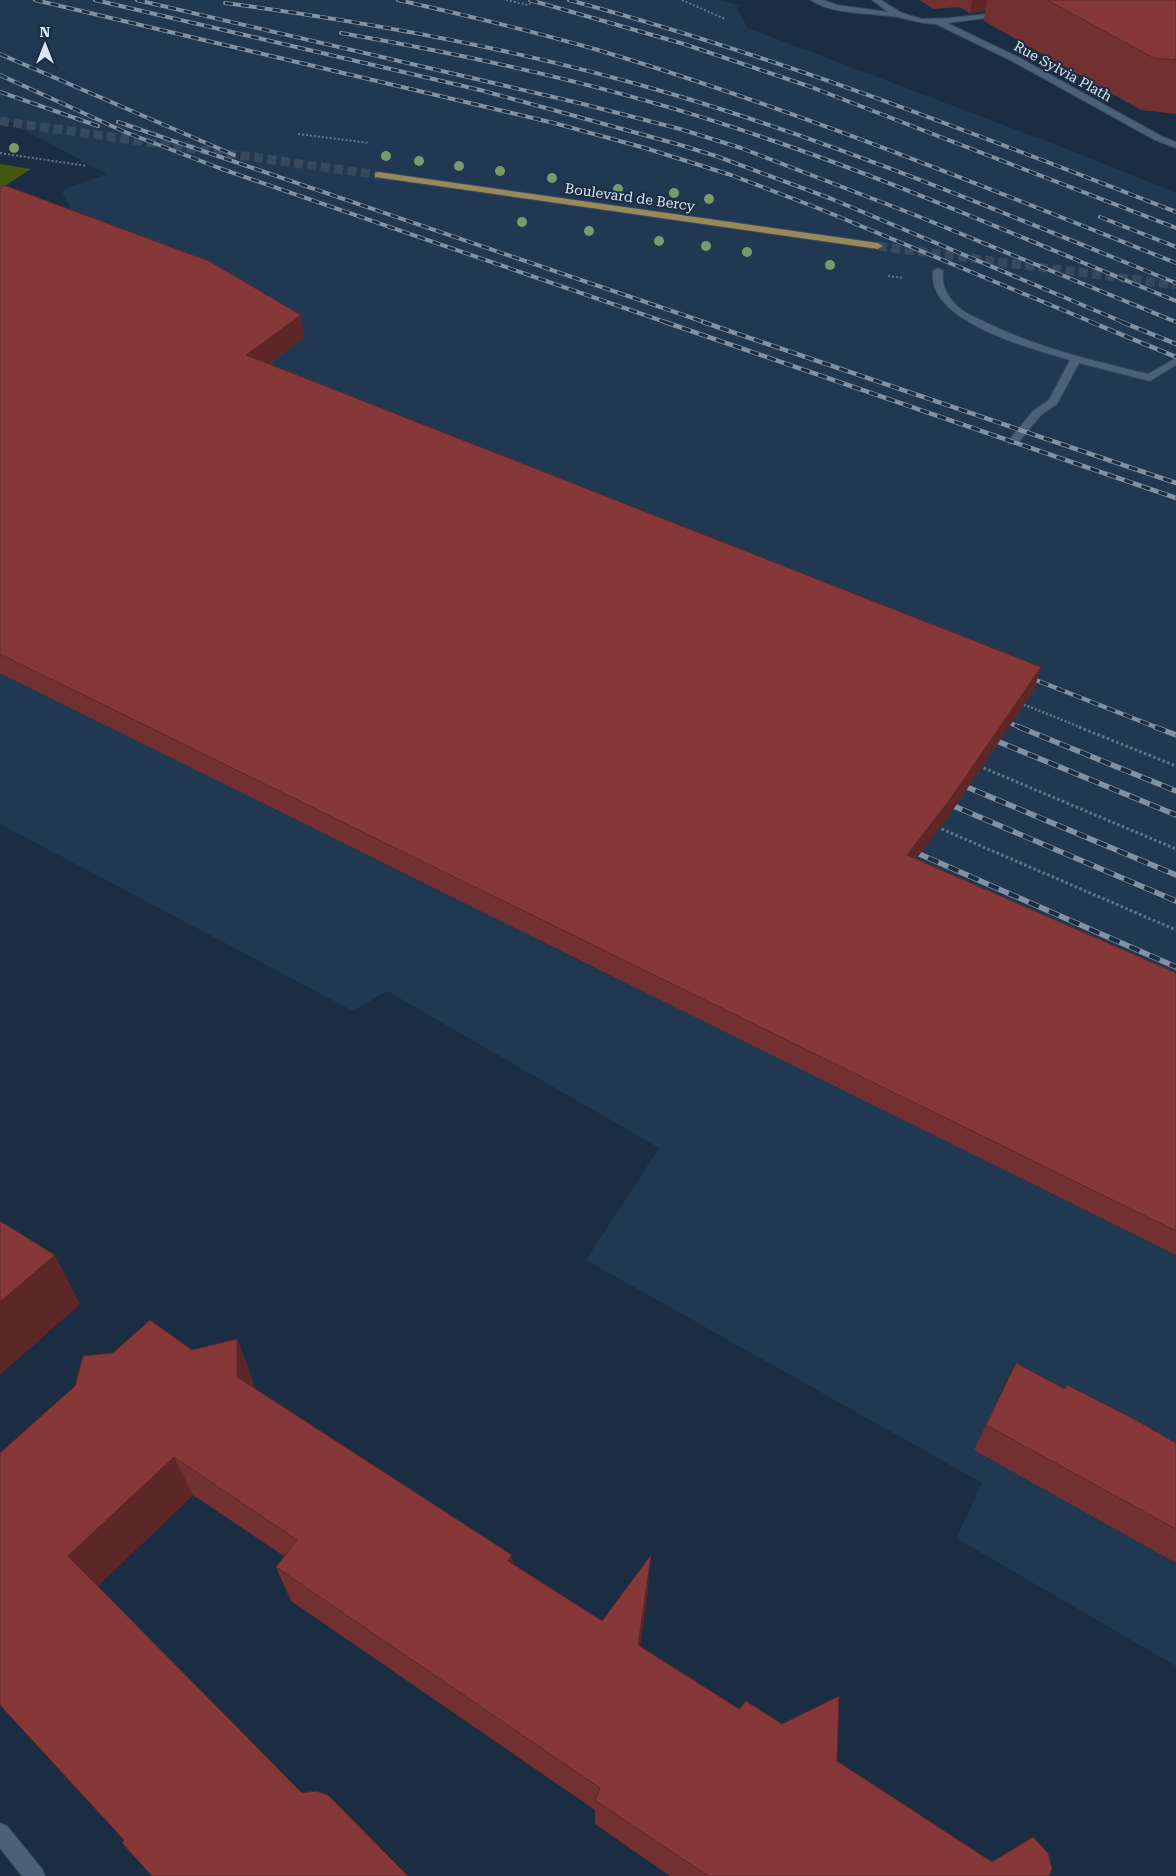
<svg xmlns="http://www.w3.org/2000/svg" width="1176" height="1876" font-family="'Roboto Serif',serif">
  <style>
    .built { fill: #203852 }
    .green { fill: #445813 }
    .lines { fill: none; stroke-linecap: round; stroke-linejoin: round }
    .primary-tunnel { stroke: #37495e; stroke-width: 9; stroke-dasharray: 9 4.5; stroke-linecap: butt }
    .service-casing { stroke: #37475a; stroke-width: 2 }
    .minor-casing { stroke: #37475a; stroke-width: 2 }
    .primary-casing { stroke: #37475a; stroke-width: 2 }
    .path-far2 { stroke: #667689; stroke-width: 2; stroke-dasharray: 2 2; stroke-linecap: butt }
    .path-far1 { stroke: #667689; stroke-width: 2.5; stroke-dasharray: 2 2; stroke-linecap: butt }
    .path { stroke: #667689; stroke-width: 3; stroke-dasharray: 2.5 2.5; stroke-linecap: butt }
    .service { fill: #4b6079; fill-rule: evenodd }
    .minor { fill: #4b6079; fill-rule: evenodd }
    .primary { fill: #98895b; fill-rule: evenodd }
    .rail-far2-casing { stroke: #8291a3; stroke-width: 4 }
    .rail-far1-casing { stroke: #8291a3; stroke-width: 4.5 }
    .rail-casing { stroke: #8291a3; stroke-width: 5.5 }
    .rail-far2 { stroke: #1a2d43; stroke-width: 2.5; stroke-dasharray: 8; stroke-linecap: butt }
    .rail-far1 { stroke: #1a2d43; stroke-width: 3; stroke-dasharray: 9; stroke-linecap: butt }
    .rail { stroke: #1a2d43; stroke-width: 4; stroke-dasharray: 11; stroke-linecap: butt }
    .tree { fill: #7c996a }
    .wall { fill: #733030 }
    .shaded-wall { fill: #5e2727 }
    .building { fill: #863838; stroke: #5e2727 }
    .labels { text-anchor: middle; dominant-baseline: central; stroke-width: 4; stroke-linejoin: round; paint-order: stroke }
    .far-street-label { font-size: 14px; fill: #dae6f5; stroke: #1a2d43 }
  </style>
  <rect width="100%" height="100%" fill="#1a2d43"/>
  <polygon class="built" points="0,0 720,0 742,6 737,8 748,28 1072,151 1176,193 1176,1666 956,1538 982,1483 586,1260 659,1148 387,991 353,1011 0,824 0,235 47,221 71,207 62,192 72,186 107,174 0,117"/>
  <polygon class="green" points="0,164 31,169 0,189"/>
  <g class="lines">
    <g class="primary-tunnel">
      <polyline points="0,121 378,175"/>
      <polyline points="878,246 1176,285"/>
    </g>
    <g class="service-casing">
      <path id="service" d="M 938,268 L 943,271 C 941,287 949,300 962,310 C 970,316 980,319 989,324 C 1039,348 1094,361 1148,374 L 1176,358 L 1176,365 L 1150,381 L 1079,363 L 1057,404 L 1041,415 L 1017,444 L 1009,444 L 1008,442 L 1009,440 L 1033,411 L 1049,400 L 1070,360 C 1033,349 926,322 933,271 Z"/>
    </g>
    <g class="minor-casing">
      <g id="minor">
        <path d="M 811,0 L 823,0 L 837,5 L 888,12 L 872,0 L 881,0 L 902,13 L 922,19 L 950,18 L 1006,12 L 1006,16 L 1003,16 L 947,23 L 1018,57 L 1161,136 L 1176,142 L 1176,148 L 1155,140 L 1012,61 L 936,24 C 922,24 911,20 898,17 C 874,13 831,15 811,0 Z"/>
        <polygon points="0,1823 7,1826 42,1869 45,1876 22,1876 0,1848"/>
      </g>
    </g>
    <g class="primary-casing">
      <polygon id="primary" points="378,172 878,243 883,246 878,249 375,177 375,173"/>
    </g>
    <g class="path-far2">
      <polyline points="506,0 528,5 535,0"/>
      <polyline points="682,0 725,19"/>
      <polyline points="298,134 369,143"/>
      <polyline points="0,153 87,166"/>
      <polyline points="888,276 904,278"/>
    </g>
    <polyline class="path-far1" points="1020,703 1082,728"/>
    <g class="path">
      <polyline points="1079,727 1176,766"/>
      <polyline points="979,766 1176,849"/>
      <polyline points="937,827 1176,930"/>
    </g>
    <use href="#service" class="service"/>
    <use href="#minor" class="minor"/>
    <use href="#primary" class="primary"/>
    <g class="rail-far2-casing">
      <g id="rail-far2">
        <polyline points="35,0 554,123 645,148 731,175 820,209 1094,323"/>
        <polyline points="95,0 480,90 677,144 716,156 832,199 1125,323"/>
        <polyline points="137,0 579,103 680,129 741,148 915,215 1176,322"/>
        <path d="M 398,0 C 465,15 532,31 598,50 C 795,109 985,187 1176,263"/>
        <polyline points="530,0 684,44 811,87 1176,228"/>
        <path d="M 569,0 C 777,56 976,134 1176,212"/>
        <path d="M 225,3 C 377,23 528,51 675,95 C 846,146 1011,216 1176,283"/>
        <path d="M 341,33 C 485,58 627,90 765,138 C 905,185 1040,246 1176,301"/>
        <polyline points="0,54 234,155"/>
        <polyline points="0,75 125,132 219,168 668,323"/>
        <polyline points="0,92 98,126"/>
        <polyline points="118,122 707,323"/>
        <polyline points="1100,217 1176,247"/>
      </g>
    </g>
    <g class="rail-far1-casing">
      <g id="rail-far1">
        <polyline points="665,322 1176,498"/>
        <polyline points="703,322 1176,483"/>
        <polyline points="1091,322 1176,357"/>
        <polyline points="1122,322 1176,344"/>
        <polyline points="1023,675 1158,728"/>
        <polyline points="998,718 1022,728"/>
      </g>
    </g>
    <g class="rail-casing">
      <g id="rail">
        <polyline points="1019,727 1176,791"/>
        <polyline points="1155,727 1176,735"/>
        <polyline points="987,737 1176,815"/>
        <polyline points="955,782 1176,875"/>
        <polyline points="942,801 1176,901"/>
        <polyline points="908,849 1176,967"/>
      </g>
    </g>
    <use href="#rail-far2" class="rail-far2"/>
    <use href="#rail-far1" class="rail-far1"/>
    <use href="#rail" class="rail"/>
  </g>
  <g class="tree">
    <circle cx="14" cy="148" r="5"/>
    <circle cx="386" cy="156" r="5"/>
    <circle cx="419" cy="161" r="5"/>
    <circle cx="459" cy="166" r="5"/>
    <circle cx="500" cy="171" r="5"/>
    <circle cx="552" cy="178" r="5"/>
    <circle cx="618" cy="189" r="5"/>
    <circle cx="674" cy="193" r="5"/>
    <circle cx="709" cy="199" r="5"/>
    <circle cx="522" cy="222" r="5"/>
    <circle cx="589" cy="231" r="5"/>
    <circle cx="659" cy="241" r="5"/>
    <circle cx="706" cy="246" r="5"/>
    <circle cx="747" cy="252" r="5"/>
    <circle cx="830" cy="265" r="5"/>
  </g>
  <g class="wall">
    <polygon points="919,0 1176,0 1176,114 1141,110 984,21 985,11 970,13 959,7 934,9"/>
    <polygon points="0,188 301,315 304,338 269,364 1041,667 1034,690 946,820 916,859 1176,973 1176,1255 0,673"/>
    <polygon points="237,1339 253,1381 253,1387 513,1564 602,1621 648,1589 640,1646 739,1709 837,1761 992,1862 1049,1876 670,1876 595,1824 595,1810 291,1601 276,1567 284,1556 193,1495 97,1586 124,1840 0,1705 192,1350"/>
    <polygon points="1067,1385 1176,1443 1176,1563 974,1450 986,1425 1065,1389"/>
  </g>
  <g class="shaded-wall">
    <polygon points="972,0 987,0 985,11 970,13"/>
    <polygon points="301,315 304,338 250,377 246,355"/>
    <polygon points="1041,667 1034,690 946,820 902,877 907,855"/>
    <polygon points="55,1255 80,1304 0,1375 0,1302"/>
    <polygon points="237,1339 253,1381 252,1417 237,1377"/>
    <polygon points="174,1457 193,1495 93,1591 68,1556"/>
    <polygon points="512,1555 516,1589 508,1561"/>
    <polygon points="651,1555 648,1589 636,1676 638,1645"/>
  </g>
  <g class="building">
    <polygon points="1047,0 1176,0 1176,60 1154,58"/>
    <polygon points="4,185 209,261 301,315 246,355 1041,667 951,798 907,855 1176,973 1176,1231 0,654 0,188"/>
    <polygon points="0,1221 55,1255 0,1302"/>
    <polygon points="150,1320 192,1350 237,1339 237,1377 512,1555 508,1561 602,1621 651,1555 638,1645 739,1709 746,1701 782,1724 839,1696 837,1761 992,1862 1033,1837 1048,1853 1052,1869 1049,1876 708,1876 595,1800 600,1788 276,1567 297,1540 174,1457 68,1556 302,1793 316,1791 328,1795 408,1876 152,1876 122,1843 124,1840 0,1705 0,1453 75,1386 83,1356 113,1353"/>
    <polygon points="1016,1363 1065,1389 1067,1385 1134,1419 1176,1443 1176,1529 986,1425"/>
  </g>
  <g class="labels">
    <g class="far-street-label">
      <text transform="translate(1063 71) rotate(29)">Rue Sylvia Plath</text>
      <text transform="translate(630 197) rotate(8)">Boulevard de Bercy</text>
    </g>
  </g>
  <g transform="translate(45 45)" stroke="#1a2d43" stroke-width="4" paint-order="stroke">
  <path d="M0-4L9 19L0 12L-9 19Z" fill="#dae6f5"/>
  <text y="-8" font-size="14" font-weight="bold" text-anchor="middle" fill="#dae6f5">N</text>
  </g>
</svg>
